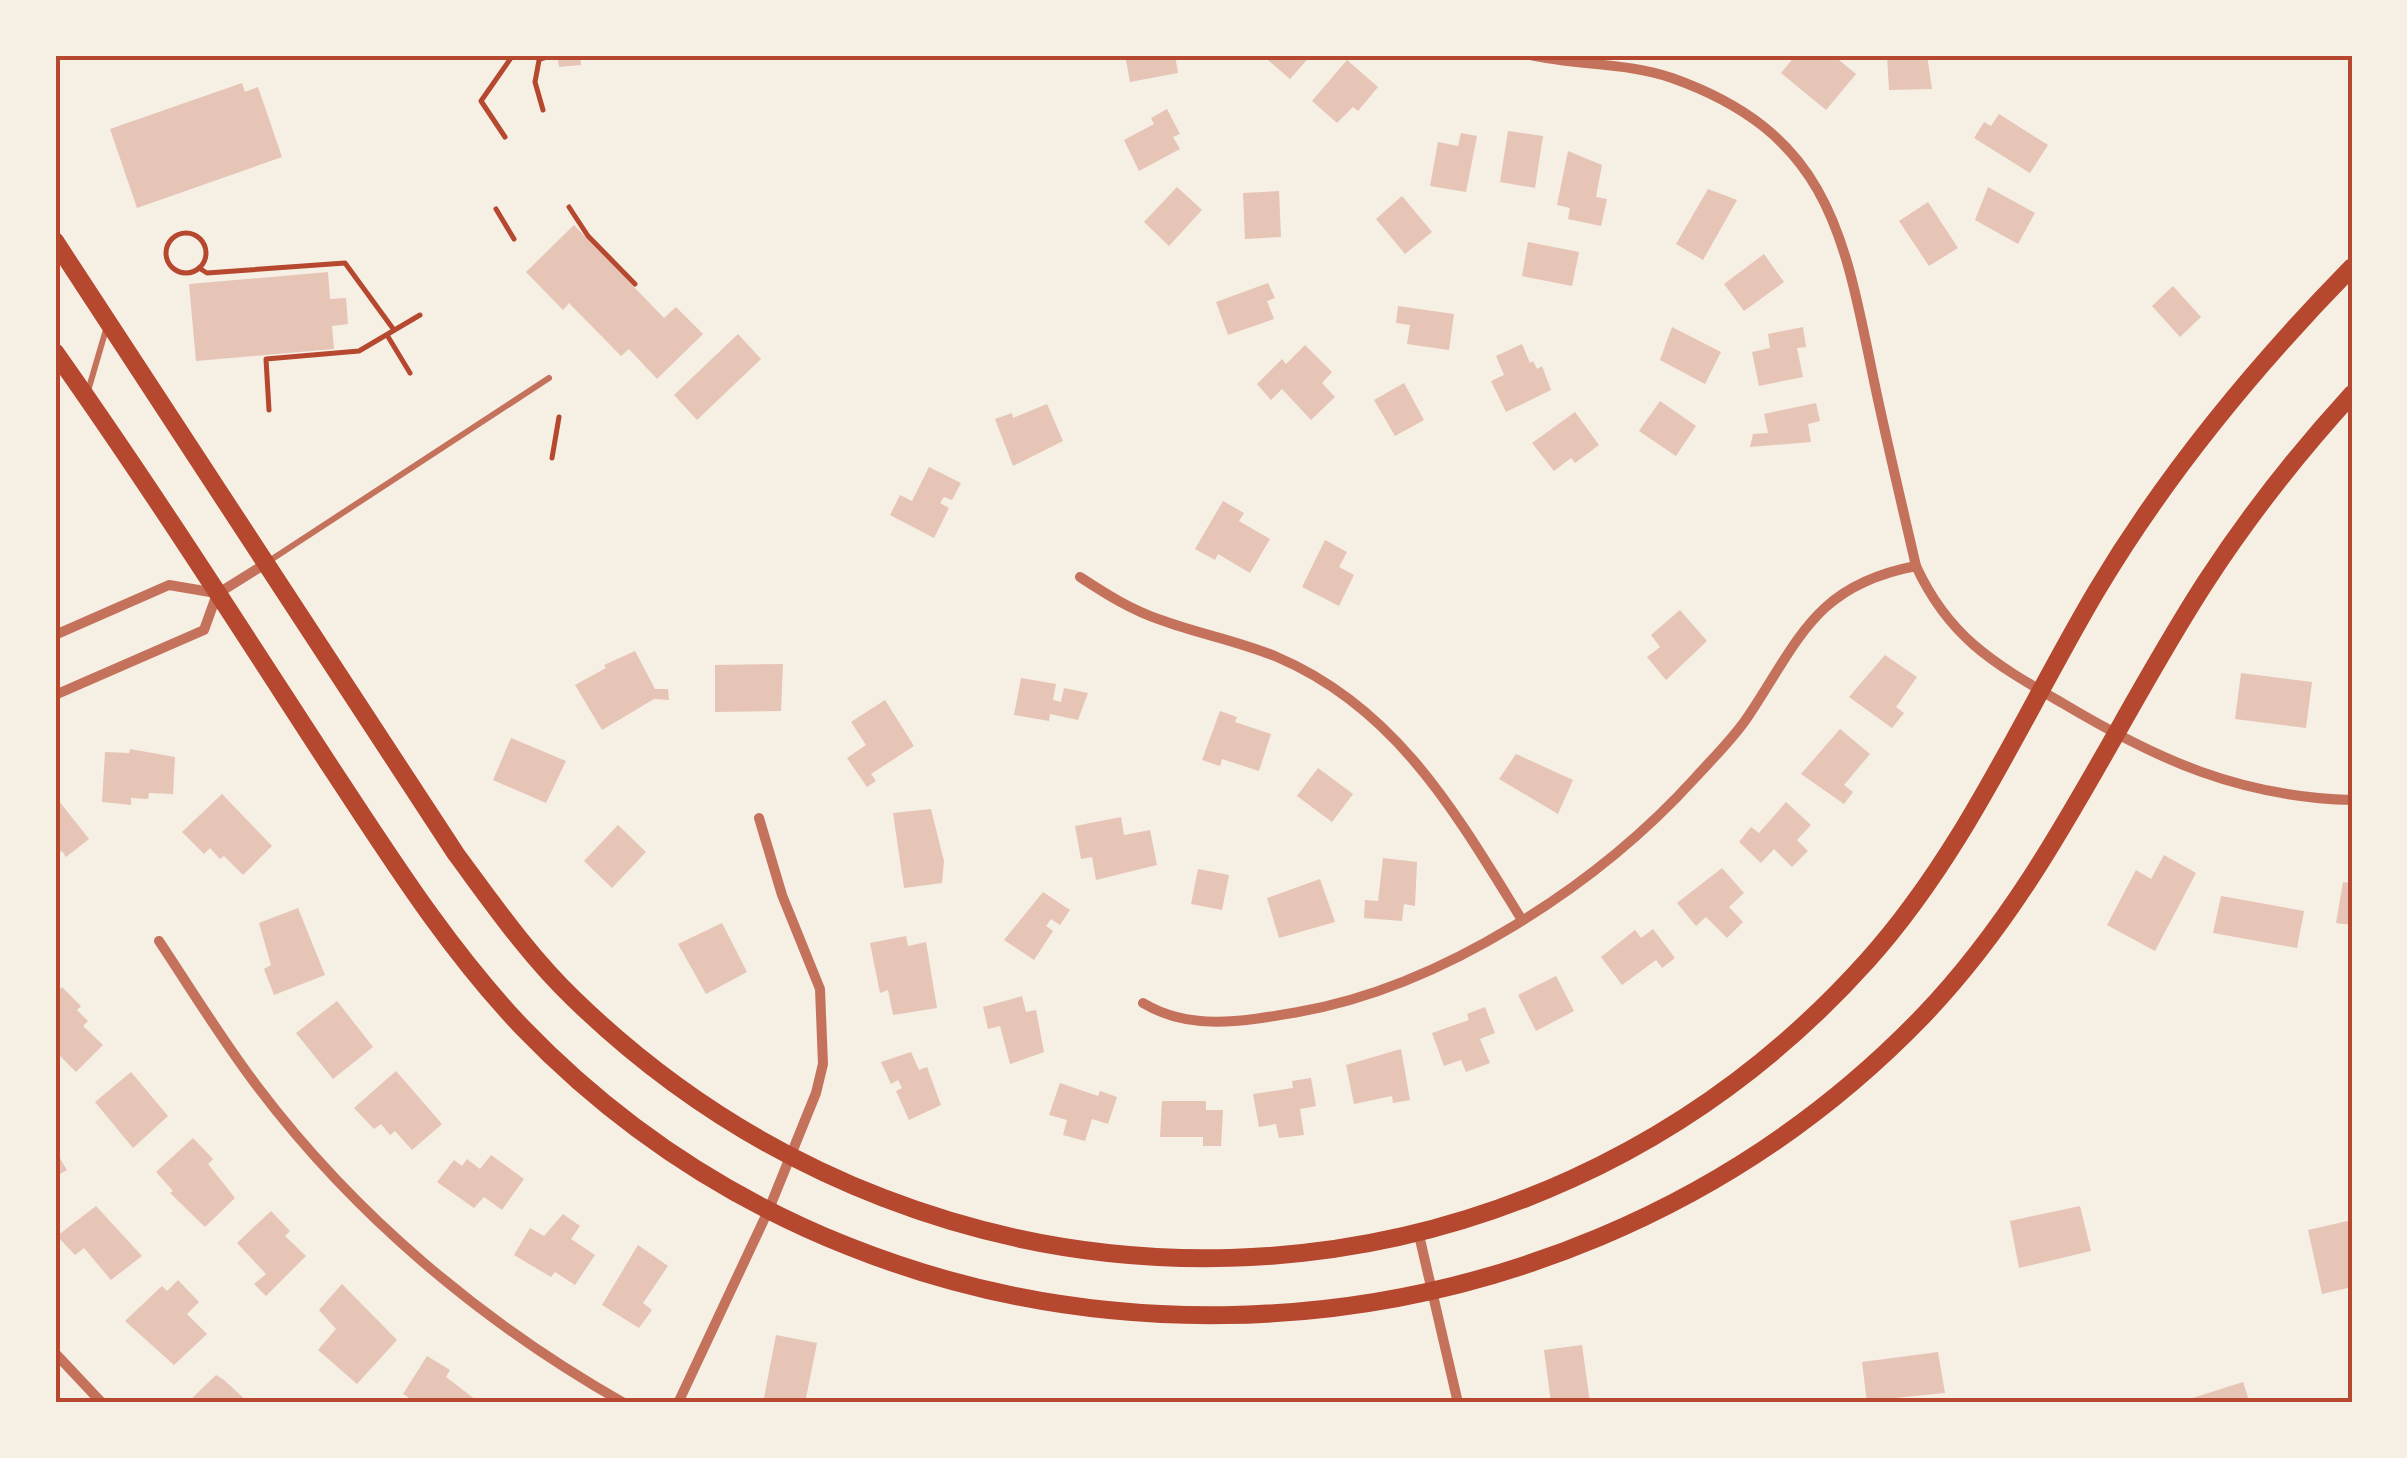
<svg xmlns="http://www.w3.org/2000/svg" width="2407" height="1458" font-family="Figtree,sans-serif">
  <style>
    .building { fill: #e6c5b7 }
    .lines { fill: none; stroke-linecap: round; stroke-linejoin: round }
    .path { stroke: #b5482f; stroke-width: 5 }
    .service { stroke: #c5725c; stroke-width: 6 }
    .minor { stroke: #c5725c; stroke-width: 10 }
    .secondary { stroke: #b5482f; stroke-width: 18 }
    .neatline { fill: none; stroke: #b5482f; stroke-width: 4 }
  </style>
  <rect width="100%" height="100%" fill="#f6efe4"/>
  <g class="building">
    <polygon points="557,55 580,55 581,65 559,67"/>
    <polygon points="1125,55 1175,55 1178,73 1130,82"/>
    <polygon points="1262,55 1311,55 1290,79"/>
    <polygon points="1796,55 1833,55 1856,74 1826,110 1781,73"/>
    <polygon points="1887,55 1927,55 1932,89 1889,90"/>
    <polygon points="1347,60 1378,87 1358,111 1353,107 1337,123 1312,101"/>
    <polygon points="242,83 245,92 258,87 282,157 137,208 110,129"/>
    <polygon points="1167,109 1180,134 1173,137 1180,149 1139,171 1124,140 1154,124 1151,118"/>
    <polygon points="1999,114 2048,145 2030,173 1974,138 1984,122 1991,126"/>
    <polygon points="1508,131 1543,136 1535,188 1500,182"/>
    <polygon points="1461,133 1477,136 1466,192 1430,186 1438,142 1458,146"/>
    <polygon points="1568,151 1602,165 1596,197 1607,199 1601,226 1568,219 1570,208 1557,205"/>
    <polygon points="1177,187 1202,210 1169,246 1144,222"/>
    <polygon points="1988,187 2035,213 2018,244 1975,220"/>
    <polygon points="1708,189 1737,200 1703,260 1676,244"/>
    <polygon points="1279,191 1281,237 1245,239 1243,193"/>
    <polygon points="1402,196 1432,232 1405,254 1376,219"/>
    <polygon points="1928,202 1958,248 1929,266 1899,221"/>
    <polygon points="574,225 664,318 676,307 703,334 657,379 629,349 621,356 569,303 563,310 526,272"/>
    <polygon points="1528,242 1579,252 1572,286 1522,276"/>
    <polygon points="1764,254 1784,282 1744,311 1724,284"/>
    <polygon points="328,272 330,299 346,298 348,324 332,326 334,349 196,361 189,284"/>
    <polygon points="1268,283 1275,298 1267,301 1274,319 1228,335 1216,302"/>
    <polygon points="2173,286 2201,317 2180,337 2152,306"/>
    <polygon points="1398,306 1454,314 1449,350 1407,344 1410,325 1396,323"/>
    <polygon points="1672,327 1721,352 1705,384 1660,360"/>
    <polygon points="1803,327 1806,347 1797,348 1803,377 1759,386 1752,352 1770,348 1768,334"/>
    <polygon points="738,334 761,359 697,420 674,395"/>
    <polygon points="1522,344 1530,363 1533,361 1537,369 1542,366 1551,390 1506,412 1491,381 1504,375 1496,356"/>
    <polygon points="1305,345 1332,372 1322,383 1335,397 1311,420 1282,389 1271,400 1257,384 1282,359 1286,364"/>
    <polygon points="1404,383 1424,420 1395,436 1374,400"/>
    <polygon points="1660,401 1696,426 1676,456 1639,431"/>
    <polygon points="1816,403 1820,421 1808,424 1811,442 1750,447 1753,434 1768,433 1764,414"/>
    <polygon points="1047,404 1063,441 1013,466 995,419 1012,413 1013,418"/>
    <polygon points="1575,412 1599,445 1575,463 1571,458 1554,471 1532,443"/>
    <polygon points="929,467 961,483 952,500 944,497 940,503 949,508 934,538 890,515 900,495 912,501"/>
    <polygon points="1223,501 1244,513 1239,521 1270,539 1250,573 1218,554 1215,560 1195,549"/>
    <polygon points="1325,540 1347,552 1339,567 1354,575 1339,606 1302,587"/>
    <polygon points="1680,610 1707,641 1666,680 1647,657 1660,647 1651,635"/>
    <polygon points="635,651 655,689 668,689 669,700 654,699 602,730 575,685 606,668 604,665"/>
    <polygon points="1885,655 1917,677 1896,707 1904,713 1892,728 1849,697"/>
    <polygon points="783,664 781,711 715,712 715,665"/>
    <polygon points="2241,673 2312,682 2306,728 2235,719"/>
    <polygon points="1021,678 1056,684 1053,700 1061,702 1064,688 1088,693 1078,720 1050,714 1049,721 1014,715"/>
    <polygon points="885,700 914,746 871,774 876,781 867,787 847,758 866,745 851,722"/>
    <polygon points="1220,711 1237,717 1235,722 1271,734 1259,771 1222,759 1220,766 1202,760"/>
    <polygon points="1840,729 1870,754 1844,785 1853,792 1844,804 1801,774"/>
    <polygon points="511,738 566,761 546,803 493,780"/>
    <polygon points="130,749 175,757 173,794 149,793 148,799 131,798 131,805 102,802 105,752 129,753"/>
    <polygon points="1516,754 1573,780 1558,814 1499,779"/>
    <polygon points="1318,768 1353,794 1332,822 1297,796"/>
    <polygon points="222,794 272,846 243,875 224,856 220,859 210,848 204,854 182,832"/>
    <polygon points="55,796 89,839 66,857 62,851 55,856"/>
    <polygon points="1786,802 1811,825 1797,840 1808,851 1792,867 1774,849 1761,863 1739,842 1751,827 1759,833"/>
    <polygon points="931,809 944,861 942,883 904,888 893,813"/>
    <polygon points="1121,817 1124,835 1150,830 1157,865 1096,880 1092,857 1081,859 1075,826"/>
    <polygon points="618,825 646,852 612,888 584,861"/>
    <polygon points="2164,855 2196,873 2155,951 2107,925 2136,870 2151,879"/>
    <polygon points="1383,858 1417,862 1415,906 1404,904 1402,921 1364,918 1365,900 1378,901"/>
    <polygon points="1722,868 1744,893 1729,907 1743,922 1727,938 1706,917 1696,926 1677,903"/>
    <polygon points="1198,869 1229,875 1222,910 1191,904"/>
    <polygon points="1320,879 1335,922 1279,938 1267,898"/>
    <polygon points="2343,882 2352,883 2352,925 2336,923"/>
    <polygon points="1043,892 1070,910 1060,925 1051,919 1046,926 1053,931 1034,960 1004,940"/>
    <polygon points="2221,896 2304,911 2297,948 2213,933"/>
    <polygon points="298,908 325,975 274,995 264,969 271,965 259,923"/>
    <polygon points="722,923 747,972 706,994 678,944"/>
    <polygon points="1653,929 1675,958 1662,968 1656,960 1622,985 1601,957 1635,930 1641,938"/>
    <polygon points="906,936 908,946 926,942 937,1008 893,1015 888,990 880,993 870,943"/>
    <polygon points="1556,976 1574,1011 1536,1031 1518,995"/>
    <polygon points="62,987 81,1006 77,1010 88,1021 83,1026 103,1045 76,1072 55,1051 55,994"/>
    <polygon points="1022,996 1026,1012 1036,1010 1044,1052 1010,1064 1000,1026 988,1029 983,1007"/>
    <polygon points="337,1001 373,1047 333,1079 296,1033"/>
    <polygon points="1485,1007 1495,1033 1480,1039 1490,1063 1466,1072 1461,1060 1444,1066 1432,1033 1469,1020 1467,1014"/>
    <polygon points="1401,1049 1410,1100 1393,1103 1392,1096 1354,1104 1346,1065"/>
    <polygon points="911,1052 919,1070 927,1067 941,1105 909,1120 896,1091 902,1088 898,1080 891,1084 881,1062"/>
    <polygon points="396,1071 442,1124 412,1150 395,1131 390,1135 381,1124 374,1129 354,1108"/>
    <polygon points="131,1072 168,1116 133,1148 95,1102"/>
    <polygon points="1311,1078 1316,1106 1300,1109 1304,1135 1279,1138 1276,1124 1259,1127 1253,1094 1293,1088 1292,1081"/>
    <polygon points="1060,1083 1098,1096 1100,1091 1117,1097 1108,1124 1092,1119 1085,1141 1063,1135 1067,1120 1049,1115"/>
    <polygon points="1162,1101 1206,1101 1206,1110 1223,1110 1221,1146 1203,1146 1203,1137 1160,1137"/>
    <polygon points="193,1138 213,1159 208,1164 235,1198 205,1227 170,1193 173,1191 156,1172"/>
    <polygon points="55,1150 67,1170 55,1177"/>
    <polygon points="491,1155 524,1179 502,1210 484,1197 474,1208 437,1182 454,1160 462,1166 467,1159 480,1169"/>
    <polygon points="96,1206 142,1256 111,1280 84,1248 75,1255 57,1236"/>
    <polygon points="2080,1206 2091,1251 2019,1268 2010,1221"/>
    <polygon points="271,1211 290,1231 285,1236 306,1256 266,1296 254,1284 266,1274 237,1243"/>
    <polygon points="563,1214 580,1226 571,1239 595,1255 575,1285 555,1272 551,1277 514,1255 530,1228 544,1236"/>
    <polygon points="2352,1220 2352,1287 2322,1294 2308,1230"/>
    <polygon points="638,1245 668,1266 643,1303 652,1310 639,1328 602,1305"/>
    <polygon points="178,1280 199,1302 187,1314 207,1334 174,1365 125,1321 162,1286 167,1291"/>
    <polygon points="342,1284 397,1340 357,1384 318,1350 336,1329 319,1310"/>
    <polygon points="776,1335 817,1343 805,1403 763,1403"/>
    <polygon points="1582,1345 1590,1403 1551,1403 1544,1350"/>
    <polygon points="1938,1352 1945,1393 1894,1398 1895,1403 1867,1403 1862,1362"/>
    <polygon points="427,1356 450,1370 446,1377 480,1403 417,1403 403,1394"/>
    <polygon points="216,1375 224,1380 249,1403 187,1403"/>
    <polygon points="2243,1382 2250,1403 2181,1403 2180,1402"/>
  </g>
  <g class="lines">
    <g class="path">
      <polyline points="540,55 535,82 543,110"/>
      <polyline points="540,59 554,55"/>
      <polyline points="505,137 481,101 513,55"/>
      <polyline points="569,207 588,236 635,284"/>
      <polyline points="496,209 514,239"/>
      <circle cx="186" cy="253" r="20"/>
      <polyline points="199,268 207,273 345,263 394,330"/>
      <polyline points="387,335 410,373"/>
      <polyline points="269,410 266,359 359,351 420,315"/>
      <polyline points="552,458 559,417"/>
    </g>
    <g class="service">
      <polyline points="88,391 107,326"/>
      <polyline points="266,563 549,378"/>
    </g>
    <g class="minor">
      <path d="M 1530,55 C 1577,66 1626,62 1672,78 C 1830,134 1844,236 1874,381 C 1887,443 1902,505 1916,566 C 1950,640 1997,665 2064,704 C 2158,760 2240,797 2352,800"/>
      <path d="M 1080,577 C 1106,594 1131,610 1161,620 C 1199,634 1239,641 1277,657 C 1397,708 1457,815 1522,920"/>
      <polyline points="55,635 169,585 216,593"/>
      <polyline points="55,695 204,630 217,594 265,564"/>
      <path d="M 159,941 C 191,989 222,1040 257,1086 C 355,1216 483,1323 624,1403"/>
      <path d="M 1143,1003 C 1191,1032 1246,1021 1298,1012 C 1442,987 1598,885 1695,778 C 1713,758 1735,737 1749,715 C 1800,638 1816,585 1916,566"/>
      <polyline points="1419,1235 1458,1403"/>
      <polyline points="55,1353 102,1403"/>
      <polyline points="678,1403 769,1209 816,1093 823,1064 820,989 782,895 759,818"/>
    </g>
    <g class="secondary">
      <path d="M 55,241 L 456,854 C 493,904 529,956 574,999 C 943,1357 1523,1344 1867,961 C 1965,852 2023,715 2097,590 C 2168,471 2255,366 2352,267"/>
      <path d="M 55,352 C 149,485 237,623 326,760 C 387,852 445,946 522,1027 C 901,1421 1548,1405 1923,1016 C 2046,888 2112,726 2207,580 C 2250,514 2299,452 2352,394"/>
    </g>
  </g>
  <rect width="2407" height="1458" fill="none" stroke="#f6efe4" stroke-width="115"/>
  <rect x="58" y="58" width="2292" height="1342" class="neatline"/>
</svg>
